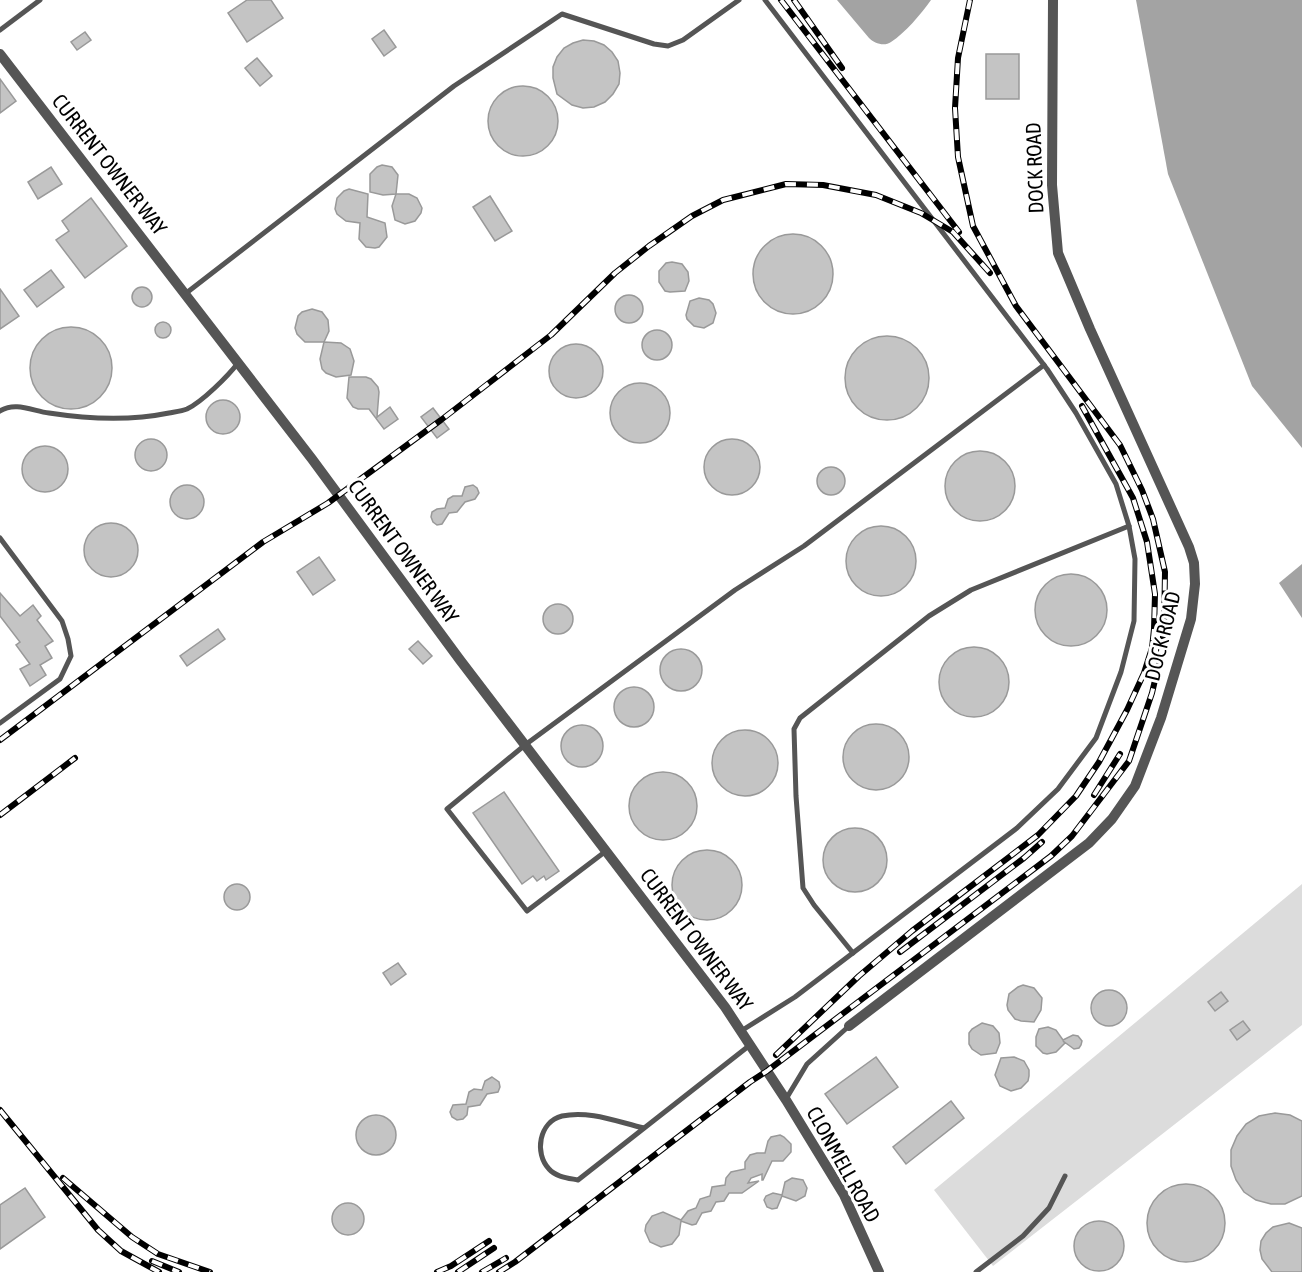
<svg xmlns="http://www.w3.org/2000/svg" width="1302" height="1272" font-family="'Asap Condensed',sans-serif">
  <style>
    .green { fill: #dcdcdc }
    .water { fill: #a3a3a3 }
    .building { fill: #c4c4c4; stroke: #999; stroke-width: 1.5 }
    .lines { fill: none; stroke-linecap: round; stroke-linejoin: round }
    .lane { stroke: #555; stroke-width: 5 }
    .street { stroke: #555; stroke-width: 10 }
    .rail-casing { stroke: #000; stroke-width: 6 }
    .rail { stroke: #fff; stroke-width: 4; stroke-dasharray: 11; stroke-linecap: butt }
    .labels { text-anchor: middle; dominant-baseline: central; stroke-width: 6; stroke-linejoin: round; paint-order: stroke }
    .street-label { font-size: 21px; fill: #000; stroke: #fff }
  </style>
  <rect width="100%" height="100%" fill="#fff"/>
  <polygon class="green" points="1302,884 1302,1025 993,1266 934,1190"/>
  <g class="water">
    <path d="M 837,0 L 931,0 C 921,14 905,33 891,42 C 884,47 874,43 869,38 Z"/>
    <polygon points="1136,0 1302,0 1302,448 1252,386 1168,174"/>
    <polygon points="1302,564 1302,618 1279,583"/>
  </g>
  <g class="building">
    <polygon points="247,0 271,0 283,18 247,42 228,13"/>
    <polygon points="384,30 396,47 384,56 372,39"/>
    <polygon points="85,32 91,40 77,50 71,42"/>
    <polygon points="583,40 594,41 604,45 612,52 618,61 620,73 619,84 613,94 605,102 594,107 583,108 572,105 557,94 553,78 553,67 557,57 564,48 573,43"/>
    <rect x="986" y="54" width="33" height="45"/>
    <polygon points="257,58 272,76 260,86 245,68"/>
    <polygon points="0,79 16,101 0,113"/>
    <circle cx="523" cy="121" r="35"/>
    <polygon points="382,165 392,167 398,175 396,194 383,195 370,192 370,174 377,167"/>
    <polygon points="51,167 62,184 38,199 28,182"/>
    <polygon points="349,189 368,194 367,217 385,223 387,237 379,247 375,248 366,247 359,239 360,223 346,221 337,214 335,209 337,198 344,191"/>
    <polygon points="396,194 409,194 417,198 422,208 421,213 415,221 405,224 395,220 392,206"/>
    <polygon points="490,196 512,231 495,241 473,207"/>
    <polygon points="91,198 127,246 85,278 56,240 69,231 62,221"/>
    <circle cx="793" cy="274" r="40"/>
    <polygon points="672,262 682,264 688,272 689,281 685,291 670,292 665,291 659,282 659,271 666,263"/>
    <polygon points="51,270 64,287 37,307 24,290"/>
    <circle cx="142" cy="297" r="10"/>
    <polygon points="0,289 19,316 0,329"/>
    <circle cx="629" cy="309" r="14"/>
    <polygon points="699,298 709,300 713,304 716,313 713,323 704,328 694,326 687,319 686,315 690,301"/>
    <polygon points="312,309 322,312 328,320 329,331 324,342 305,342 297,334 295,328 298,316 302,312"/>
    <circle cx="163" cy="330" r="8"/>
    <circle cx="71" cy="368" r="41"/>
    <circle cx="657" cy="345" r="15"/>
    <circle cx="887" cy="378" r="42"/>
    <polygon points="324,342 341,343 350,349 354,361 351,375 336,377 326,373 322,369 320,359"/>
    <circle cx="576" cy="371" r="27"/>
    <polygon points="349,377 366,377 371,379 378,387 379,392 377,417 390,407 398,419 384,429 369,409 358,409 353,407 347,398"/>
    <circle cx="640" cy="413" r="30"/>
    <circle cx="223" cy="417" r="17"/>
    <polygon points="433,408 449,429 437,438 421,417"/>
    <circle cx="151" cy="455" r="16"/>
    <circle cx="732" cy="467" r="28"/>
    <circle cx="45" cy="469" r="23"/>
    <circle cx="980" cy="486" r="35"/>
    <circle cx="831" cy="481" r="14"/>
    <circle cx="187" cy="502" r="17"/>
    <polygon points="473,485 477,488 479,493 475,499 465,502 457,512 449,513 442,524 437,525 433,522 431,517 432,512 437,509 445,508 448,499 453,496 462,496 465,487"/>
    <circle cx="111" cy="550" r="27"/>
    <circle cx="881" cy="561" r="35"/>
    <polygon points="319,557 335,580 313,595 297,572"/>
    <circle cx="1071" cy="610" r="36"/>
    <polygon points="0,593 20,616 33,605 41,616 37,620 53,641 45,646 52,658 40,665 46,675 30,686 20,669 30,664 16,645 20,642 0,616"/>
    <circle cx="558" cy="619" r="15"/>
    <polygon points="218,629 225,639 187,666 180,656"/>
    <polygon points="418,641 432,656 423,664 409,649"/>
    <circle cx="974" cy="682" r="35"/>
    <circle cx="681" cy="670" r="21"/>
    <circle cx="634" cy="707" r="20"/>
    <circle cx="876" cy="757" r="33"/>
    <circle cx="582" cy="746" r="21"/>
    <circle cx="745" cy="763" r="33"/>
    <circle cx="663" cy="806" r="34"/>
    <polygon points="504,792 559,871 546,880 544,876 537,881 533,876 522,884 473,813"/>
    <circle cx="855" cy="860" r="32"/>
    <circle cx="707" cy="885" r="35"/>
    <circle cx="237" cy="897" r="13"/>
    <polygon points="398,963 406,974 391,985 383,973"/>
    <polygon points="1023,985 1034,988 1042,998 1041,1010 1034,1022 1021,1021 1015,1019 1008,1010 1007,1005 1009,994 1018,987"/>
    <circle cx="1109" cy="1008" r="18"/>
    <polygon points="1221,992 1228,1001 1215,1011 1208,1002"/>
    <polygon points="1243,1021 1250,1030 1237,1040 1230,1030"/>
    <polygon points="982,1023 993,1026 999,1033 1000,1043 996,1053 981,1055 972,1049 969,1044 969,1033 972,1029"/>
    <polygon points="1048,1027 1056,1030 1063,1040 1073,1035 1078,1036 1082,1041 1081,1045 1079,1048 1074,1049 1063,1041 1065,1043 1056,1052 1047,1054 1043,1053 1036,1046 1036,1037 1039,1029"/>
    <polygon points="876,1057 898,1087 847,1124 825,1094"/>
    <polygon points="1014,1057 1024,1061 1029,1070 1029,1076 1028,1081 1021,1088 1011,1091 1000,1086 995,1075 1001,1058"/>
    <polygon points="492,1077 499,1082 500,1087 498,1092 487,1094 480,1105 468,1107 467,1115 463,1119 457,1120 452,1117 450,1112 453,1105 466,1104 469,1092 474,1089 482,1090 485,1081"/>
    <polygon points="951,1101 964,1118 906,1164 893,1147"/>
    <polygon points="1275,1113 1290,1115 1302,1121 1302,1196 1285,1204 1271,1204 1256,1200 1244,1192 1236,1180 1231,1166 1231,1150 1237,1136 1246,1124 1259,1116"/>
    <circle cx="376" cy="1135" r="20"/>
    <polygon points="780,1135 784,1137 791,1144 791,1152 783,1161 772,1161 763,1180 762,1180 762,1174 751,1178 748,1183 759,1181 742,1193 729,1193 724,1201 716,1202 711,1211 702,1213 696,1224 692,1225 681,1221 679,1235 672,1244 661,1247 650,1242 645,1231 646,1225 652,1216 663,1212 681,1220 688,1211 696,1208 700,1199 710,1196 712,1187 725,1185 726,1178 731,1172 745,1169 745,1162 750,1155 757,1153 765,1153 768,1141 771,1137"/>
    <polygon points="792,1178 803,1180 807,1188 805,1196 796,1201 782,1196 777,1208 772,1209 767,1207 764,1200 766,1196 773,1193 782,1195 785,1182"/>
    <circle cx="1186" cy="1223" r="39"/>
    <polygon points="25,1188 45,1217 0,1249 0,1205"/>
    <circle cx="348" cy="1219" r="16"/>
    <circle cx="1099" cy="1246" r="25"/>
    <polygon points="1289,1223 1302,1228 1302,1272 1272,1272 1262,1259 1260,1250 1261,1241 1266,1233 1273,1227"/>
  </g>
  <g class="lines">
    <g class="lane">
      <polyline points="0,30 40,0"/>
      <polyline points="185,294 454,86 562,14 654,44 668,46 683,40 739,0"/>
      <path d="M 0,411 C 15,401 33,411 49,413 C 88,419 130,421 169,413 C 174,412 182,411 187,409 C 202,402 228,376 238,363"/>
      <polyline points="0,538 62,621 68,639 71,656 60,679 0,723"/>
      <polyline points="606,851 527,911 447,809 525,745 735,590 804,546 1044,365"/>
      <polyline points="853,953 814,905 803,888 796,796 794,729 800,718 929,616 971,590 1129,526"/>
      <polyline points="741,1031 795,997 1017,828 1058,789 1096,738 1121,672 1134,621 1135,559 1129,526 1116,484 1076,413 1047,369 765,0"/>
      <polyline points="786,1099 807,1064 849,1026"/>
      <path d="M 644,1128 C 618,1122 589,1110 562,1116 C 539,1122 534,1153 549,1169 C 556,1177 568,1178 578,1180 L 750,1045"/>
      <polyline points="976,1272 1023,1236 1049,1208 1065,1176"/>
    </g>
    <g class="street">
      <polyline points="0,54 312,459 460,660 725,1007 786,1100 844,1195 879,1272"/>
      <polyline points="849,1026 1089,843 1112,819 1135,786 1161,718 1191,619 1195,584 1194,563 1189,547 1090,329 1058,253 1052,185 1053,0"/>
    </g>
    <g class="rail-casing">
      <g id="rail">
        <polyline points="781,0 959,232"/>
        <polyline points="794,0 842,68"/>
        <polyline points="0,740 263,542 328,503 441,420 551,335 615,273 649,246 692,216 723,200 786,184 823,185 876,195 921,213 953,232 990,273"/>
        <polyline points="1094,795 1120,754"/>
        <polyline points="0,815 75,758"/>
        <polyline points="900,952 1024,858 1042,842"/>
        <polyline points="776,1055 859,976 912,931 1038,835 1076,796 1099,762 1127,710 1144,673 1152,648 1154,629 1155,594 1147,542 1133,498 1082,406"/>
        <polyline points="0,1110 98,1230 121,1251 159,1272"/>
        <polyline points="63,1178 132,1237 158,1254 210,1272"/>
        <polyline points="152,1261 179,1272"/>
        <polyline points="437,1272 451,1266 489,1241"/>
        <polyline points="458,1272 494,1248"/>
        <polyline points="482,1272 506,1258"/>
        <polyline points="499,1272 515,1262 750,1082 767,1071 1051,856 1072,836 1129,761 1152,693 1160,659 1164,629 1165,572 1153,519 1142,490 1120,445 1016,306 973,226 958,157 955,108 958,58 970,0"/>
      </g>
    </g>
    <use href="#rail" class="rail"/>
  </g>
  <g class="labels">
    <g class="street-label">
      <text transform="translate(110 164) rotate(52)">CURRENT OWNER WAY</text>
      <text transform="translate(1034 168) rotate(-92)">DOCK ROAD</text>
      <text transform="translate(404 551) rotate(54)">CURRENT OWNER WAY</text>
      <text transform="translate(1162 636) rotate(-76)">DOCK ROAD</text>
      <text transform="translate(697 939) rotate(53)">CURRENT OWNER WAY</text>
      <text transform="translate(844 1164) rotate(61)">CLONMELL ROAD</text>
    </g>
  </g>
</svg>
